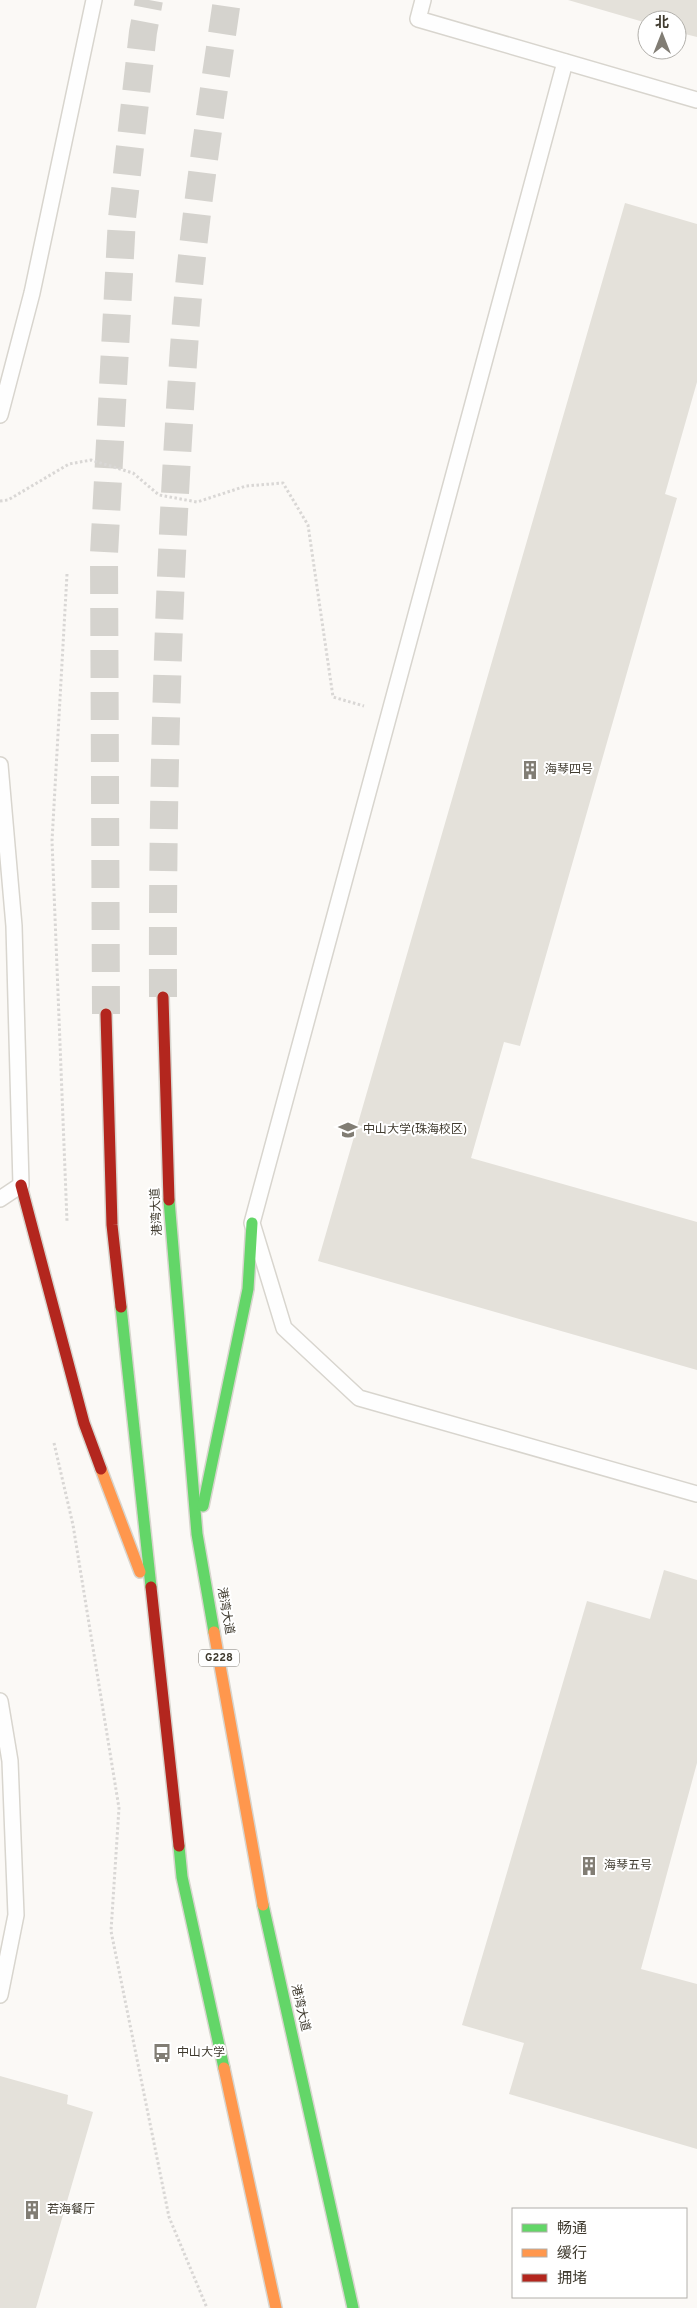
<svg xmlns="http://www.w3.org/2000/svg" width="697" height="2308" font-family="Overpass,'Noto Sans SC',sans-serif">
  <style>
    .building { fill: #e4e1da }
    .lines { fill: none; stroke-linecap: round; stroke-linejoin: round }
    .highway-tunnel { stroke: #d5d3ce; stroke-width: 28; stroke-dasharray: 28 14; stroke-linecap: butt }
    .lane-casing { stroke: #d8d5ce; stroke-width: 18 }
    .fast-casing { stroke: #d8d5ce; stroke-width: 14 }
    .slow-casing { stroke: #d8d5ce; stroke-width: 14 }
    .jam-casing { stroke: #d8d5ce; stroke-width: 14 }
    .path { stroke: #d9d7d5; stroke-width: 3; stroke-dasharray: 2.5 2.5; stroke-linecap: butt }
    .lane { stroke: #fefefe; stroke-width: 15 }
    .fast { stroke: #63d668; stroke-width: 11 }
    .slow { stroke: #ff974d; stroke-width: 11 }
    .jam { stroke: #b3261e; stroke-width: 11 }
    .labels { text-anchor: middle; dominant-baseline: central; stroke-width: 4; stroke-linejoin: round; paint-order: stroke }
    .shield { fill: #fff; stroke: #79756d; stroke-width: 1 }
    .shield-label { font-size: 11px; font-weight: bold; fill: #3f3a2e }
    .poi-label { font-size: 12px; fill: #3f3a2e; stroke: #fff; text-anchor: start }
    .street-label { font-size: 12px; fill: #3f3a2e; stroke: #fff }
  </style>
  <rect width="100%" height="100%" fill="#fbf9f6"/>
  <g class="building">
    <polygon points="568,0 697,0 697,37 677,32 677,20 647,20 647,23"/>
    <polygon points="625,203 697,224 697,382 665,494 677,498 520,1046 504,1042 471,1158 697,1222 697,1370 318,1261"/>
    <polygon points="664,1570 697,1580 697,1763 641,1969 697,1984 697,2149 509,2094 524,2043 462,2025 587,1601 650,1619"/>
    <polygon points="0,2076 68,2095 67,2104 93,2112 36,2308 0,2308"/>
  </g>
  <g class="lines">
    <g class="highway-tunnel">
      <path d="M 163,997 C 162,776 169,555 185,334 C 193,222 211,111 227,0"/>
      <polyline points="106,1014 104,554 122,218 143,32 149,0"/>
    </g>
    <g class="lane-casing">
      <g id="lane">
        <polyline points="423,0 418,19 697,100"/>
        <polyline points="565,62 252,1223 284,1328 359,1398 697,1494"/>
        <polyline points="0,415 32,293 94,0"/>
        <polyline points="0,765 14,926 21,1185 0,1199"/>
        <polyline points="0,1701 10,1761 16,1915 0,1995"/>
      </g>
    </g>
    <g class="fast-casing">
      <g id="fast">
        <polyline points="169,1200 197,1534 214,1632"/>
        <polyline points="121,1307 151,1587"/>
        <polyline points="203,1506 248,1289 252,1223"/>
        <polyline points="179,1846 182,1877 224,2068"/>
        <polyline points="263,1905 353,2308"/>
      </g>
    </g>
    <g class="slow-casing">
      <g id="slow">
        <polyline points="101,1469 140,1572"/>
        <polyline points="214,1632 263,1905"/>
        <polyline points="224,2068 276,2308"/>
      </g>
    </g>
    <g class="jam-casing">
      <g id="jam">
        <polyline points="163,997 169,1200"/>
        <polyline points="106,1014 112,1225 121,1307"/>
        <polyline points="21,1185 84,1423 101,1469"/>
        <polyline points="151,1587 179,1846"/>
      </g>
    </g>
    <g class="path">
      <polyline points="0,501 8,500 69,464 91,460 133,473 159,495 197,502 246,486 283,483 308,525 333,697 364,706"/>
      <polyline points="67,574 52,841 67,1221"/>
      <polyline points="54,1443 73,1525 119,1808 111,1931 169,2217 207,2308"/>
    </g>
    <use href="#lane" class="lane"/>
    <use href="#fast" class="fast"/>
    <use href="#slow" class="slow"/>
    <use href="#jam" class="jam"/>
  </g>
  <defs>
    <g id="building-bare" transform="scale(1.5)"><path d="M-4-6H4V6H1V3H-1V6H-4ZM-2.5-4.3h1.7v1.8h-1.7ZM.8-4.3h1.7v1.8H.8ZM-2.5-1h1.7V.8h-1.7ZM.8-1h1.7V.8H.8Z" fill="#817d74" stroke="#fff" stroke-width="2.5" paint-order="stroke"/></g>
    <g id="university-bare" transform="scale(1.5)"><path d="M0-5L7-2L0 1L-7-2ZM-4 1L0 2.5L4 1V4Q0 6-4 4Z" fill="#817d74" stroke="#fff" stroke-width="2.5" paint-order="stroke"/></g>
    <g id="bus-bare" transform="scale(1.5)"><path d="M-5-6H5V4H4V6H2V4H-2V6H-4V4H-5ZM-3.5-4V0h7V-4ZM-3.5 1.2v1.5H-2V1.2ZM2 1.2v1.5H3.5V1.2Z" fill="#817d74" stroke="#fff" stroke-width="2.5" paint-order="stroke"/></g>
  </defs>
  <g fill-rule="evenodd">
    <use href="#building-bare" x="530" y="770"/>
    <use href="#university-bare" x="348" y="1130"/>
    <use href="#building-bare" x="589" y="1866"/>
    <use href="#bus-bare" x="162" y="2053"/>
    <use href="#building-bare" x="32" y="2210"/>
  </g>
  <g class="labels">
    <rect class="shield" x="199" y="1649.5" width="40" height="17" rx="4"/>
    <g class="shield-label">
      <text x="219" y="1658">G228</text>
    </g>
    <g class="poi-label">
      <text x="545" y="770">海琴四号</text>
      <text x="363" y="1130">中山大学(珠海校区)</text>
      <text x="604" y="1866">海琴五号</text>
      <text x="177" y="2053">中山大学</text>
      <text x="47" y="2210">若海餐厅</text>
    </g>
    <g class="street-label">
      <text transform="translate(157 1212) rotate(-93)">港湾大道</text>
      <text transform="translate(225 1611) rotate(80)">港湾大道</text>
      <text transform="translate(300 2008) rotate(77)">港湾大道</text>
    </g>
  </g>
  <rect x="512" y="2208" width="175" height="90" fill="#ffffff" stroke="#b2b0ab"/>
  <rect x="522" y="2224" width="25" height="8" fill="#63d668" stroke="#b2b0ab"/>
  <text x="557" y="2233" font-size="15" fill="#3f3a2e">畅通</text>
  <rect x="522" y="2249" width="25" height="8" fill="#ff974d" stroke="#b2b0ab"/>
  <text x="557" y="2258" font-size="15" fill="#3f3a2e">缓行</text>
  <rect x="522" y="2274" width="25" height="8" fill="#b3261e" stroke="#b2b0ab"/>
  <text x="557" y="2283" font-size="15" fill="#3f3a2e">拥堵</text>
  <g transform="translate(662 35)"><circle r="24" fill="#ffffff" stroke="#b2b0ab"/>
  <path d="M0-4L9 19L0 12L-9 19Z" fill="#817d74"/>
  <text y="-8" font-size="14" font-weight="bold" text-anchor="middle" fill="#3f3a2e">北</text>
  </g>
</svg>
